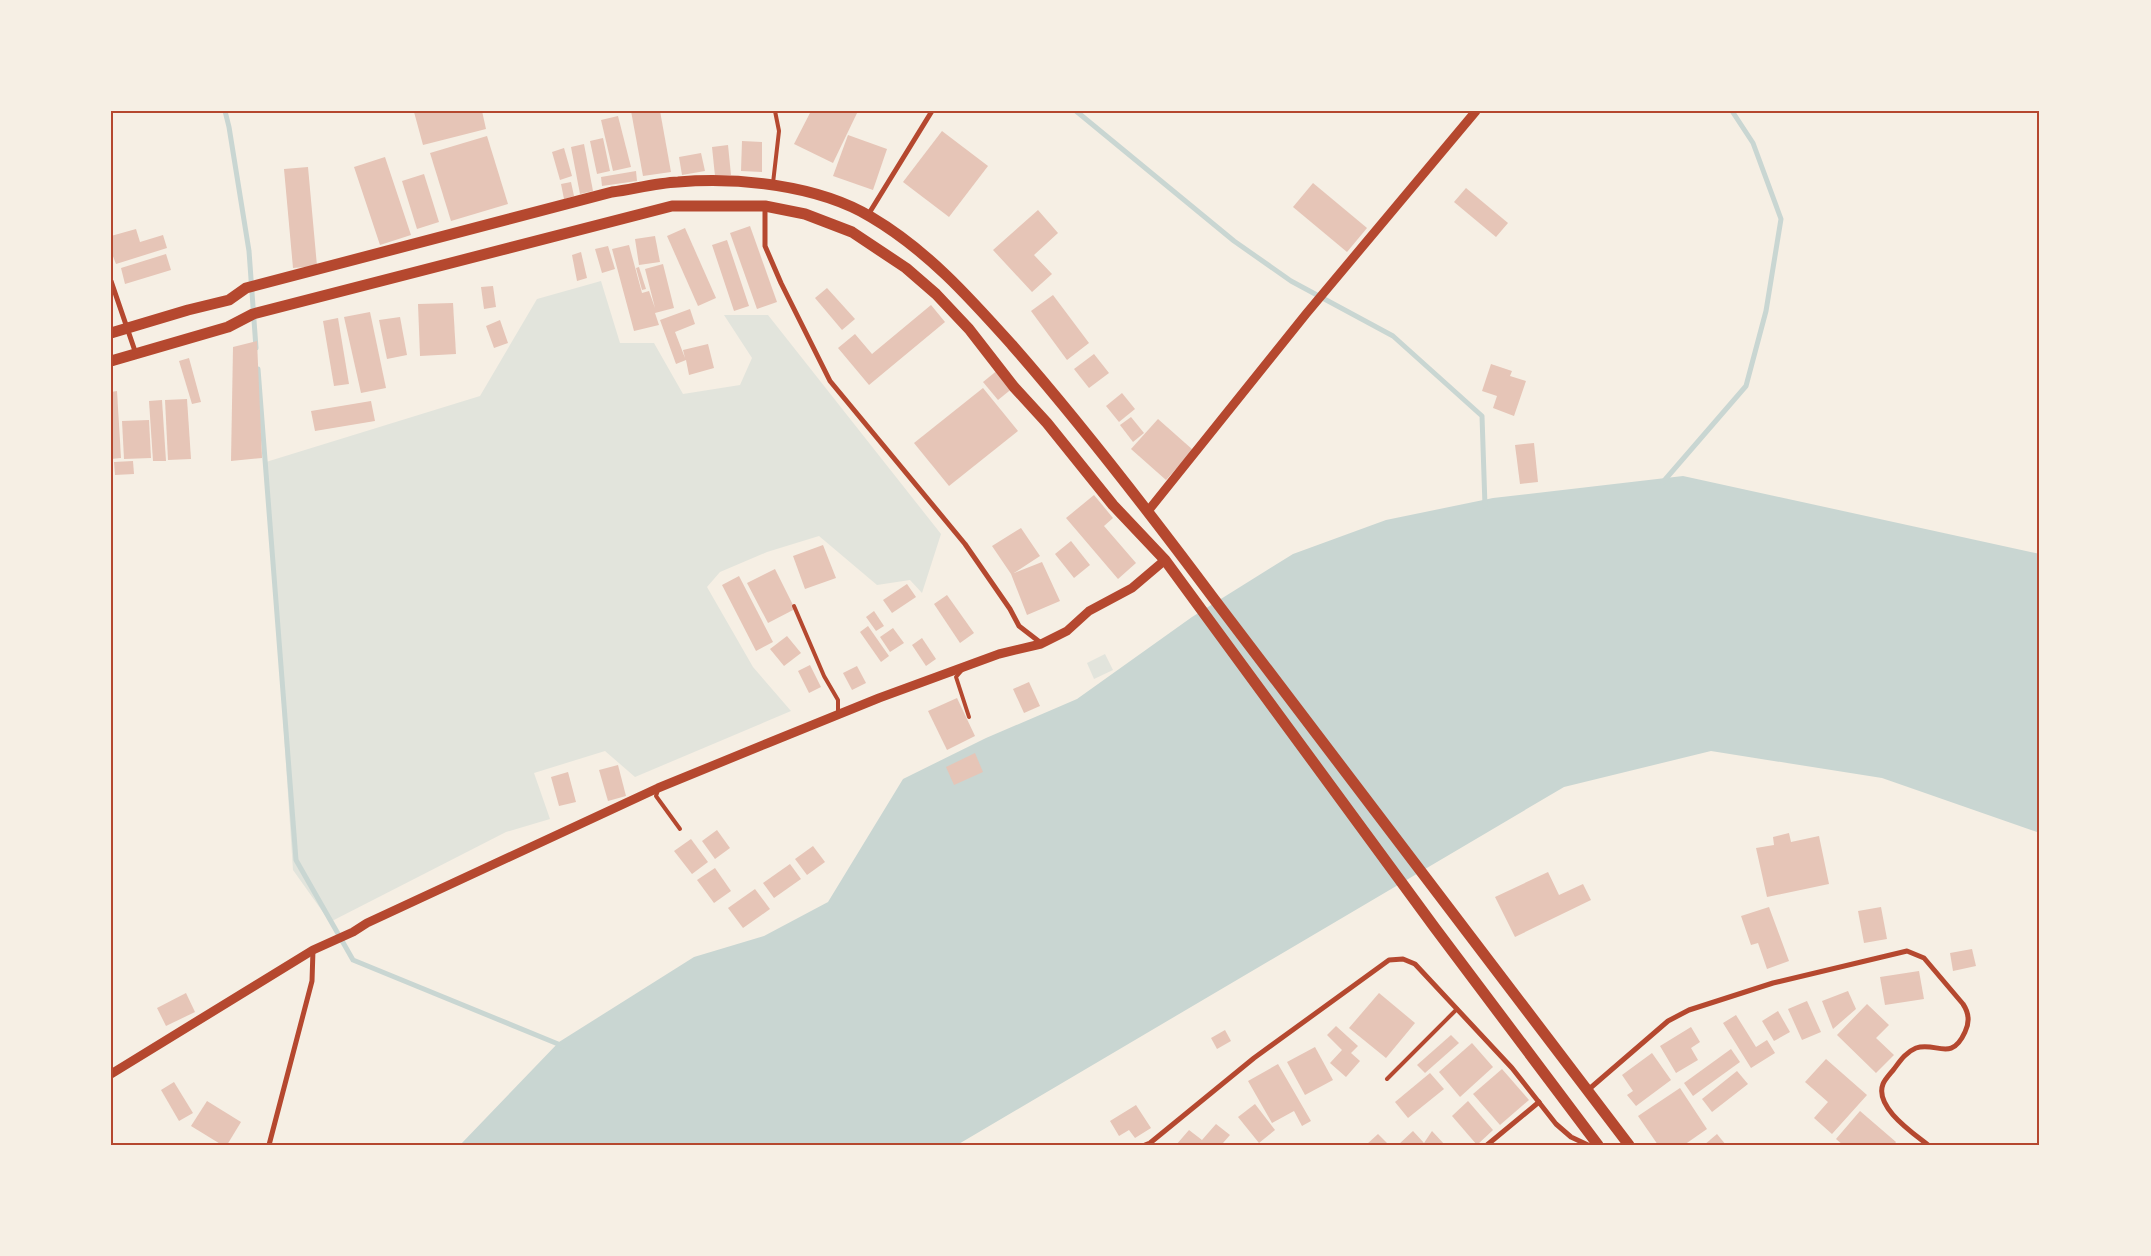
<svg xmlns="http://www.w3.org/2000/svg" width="2151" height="1256" font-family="'Libre Baskerville',serif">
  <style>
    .green { fill: #e2e4dc }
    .water { fill: #c9d6d2 }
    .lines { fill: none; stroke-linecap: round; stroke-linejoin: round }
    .stream { stroke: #c9d6d2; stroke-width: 5 }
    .building { fill: #e6c5b7 }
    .service { stroke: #b5482f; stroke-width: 4 }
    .minor { stroke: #b5482f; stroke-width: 5 }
    .tertiary { stroke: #b5482f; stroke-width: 9 }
    .trunk { stroke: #b5482f; stroke-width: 11 }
    .neatline { fill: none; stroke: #b5482f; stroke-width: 2 }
  </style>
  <rect width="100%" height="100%" fill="#f6efe4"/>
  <g class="green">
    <polygon points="601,281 620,343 654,343 683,394 740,385 752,358 724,315 768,315 941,534 922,593 910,580 877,585 819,536 767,552 720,572 707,587 753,667 791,711 635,777 605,751 534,773 550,819 506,832 330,922 293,870 266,462 480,396 537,299"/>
    <polygon points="1105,654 1113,670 1094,679 1087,663"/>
  </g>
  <polygon class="water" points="1683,476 2040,554 2040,833 1882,778 1711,751 1564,787 957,1145 460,1145 559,1042 694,957 764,936 828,902 903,779 986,738 1077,699 1192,617 1293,554 1386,520 1493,498"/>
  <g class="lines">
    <g class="stream">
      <polyline points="225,111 229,127 249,251 256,348"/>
      <polyline points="1076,111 1234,241 1291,281 1393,336 1482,416 1485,506"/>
      <polyline points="258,369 296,860 353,960 563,1046"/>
      <polyline points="1663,482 1746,386 1766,311 1781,219 1753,143 1732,111"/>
    </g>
  </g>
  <g class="building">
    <polygon points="417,111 482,111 486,129 423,145 414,112"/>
    <polygon points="631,111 660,111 671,172 643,176"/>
    <polygon points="811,111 858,111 833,163 794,144"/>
    <polygon points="618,116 631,167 613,171 601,120"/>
    <polygon points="942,131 988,166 949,217 903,182"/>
    <polygon points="848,135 887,149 873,190 833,176"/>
    <polygon points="487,136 508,204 451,221 430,153"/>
    <polygon points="603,138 610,171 597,174 590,141"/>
    <polygon points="742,141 762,142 762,172 741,171"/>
    <polygon points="584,144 593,191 580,194 571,147"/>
    <polygon points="728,145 731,175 715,176 712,147"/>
    <polygon points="564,148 572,176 560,180 552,152"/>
    <polygon points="701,153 705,171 682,175 679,157"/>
    <polygon points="385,157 411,235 380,245 354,167"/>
    <polygon points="308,167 317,266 293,268 284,169"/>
    <polygon points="636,171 637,181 602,186 601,177"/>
    <polygon points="424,174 439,222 417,229 402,181"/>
    <polygon points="571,182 574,196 564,199 561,184"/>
    <polygon points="1313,183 1367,228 1347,252 1293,207"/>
    <polygon points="1466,188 1508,223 1496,237 1454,202"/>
    <polygon points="1038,210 1058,233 1034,255 1052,274 1032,292 993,250"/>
    <polygon points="750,226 777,302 757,309 730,233"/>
    <polygon points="685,228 716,298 698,306 667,236"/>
    <polygon points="136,229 140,242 163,235 167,248 116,264 111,251 111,236"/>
    <polygon points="655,236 660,262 639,265 635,239"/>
    <polygon points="727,240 749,306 734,311 712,245"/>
    <polygon points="629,245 642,293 649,291 655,308 645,269 663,264 674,308 655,313 659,325 634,331 612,249"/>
    <polygon points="608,246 615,269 602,273 595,249"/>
    <polygon points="581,252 587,278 577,281 572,255"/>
    <polygon points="166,254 171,270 125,284 121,268"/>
    <polygon points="639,267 646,289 642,290 636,268"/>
    <polygon points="493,286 496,307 484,309 481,287"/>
    <polygon points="827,288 855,319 842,330 815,298"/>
    <polygon points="1053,295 1089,343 1067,360 1031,311"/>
    <polygon points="453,303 456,354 420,356 418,304"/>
    <polygon points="931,305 945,322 869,385 838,348 855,334 872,354"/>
    <polygon points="690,309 695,324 675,332 685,358 683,350 708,344 714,368 689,375 686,360 676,364 660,320"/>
    <polygon points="370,312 386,388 361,393 344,317"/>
    <polygon points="400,317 407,355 387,359 379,320"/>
    <polygon points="338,318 349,384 334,386 323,321"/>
    <polygon points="500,320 508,343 494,348 486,326"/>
    <polygon points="257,341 262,458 231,461 233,347"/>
    <polygon points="1094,354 1109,373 1089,388 1074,369"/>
    <polygon points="189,358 201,402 192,404 179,361"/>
    <polygon points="1491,364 1512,371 1510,376 1526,381 1514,416 1493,408 1497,396 1482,391"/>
    <polygon points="999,369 1014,387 998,400 983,382"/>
    <polygon points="983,388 1018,431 949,486 914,443"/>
    <polygon points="117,391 121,458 111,459 111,392"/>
    <polygon points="1122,393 1135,409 1119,422 1106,406"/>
    <polygon points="187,399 191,459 168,460 165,400"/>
    <polygon points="162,400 166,461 153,461 149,401"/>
    <polygon points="371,401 375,421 315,431 311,411"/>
    <polygon points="1131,417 1144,433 1133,442 1120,425"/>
    <polygon points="1158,419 1193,450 1166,480 1131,449"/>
    <polygon points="149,420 151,458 124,459 122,421"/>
    <polygon points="1534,443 1538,482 1520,484 1515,445"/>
    <polygon points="133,461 134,474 115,475 114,462"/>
    <polygon points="1094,495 1113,518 1104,526 1136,563 1118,579 1066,518"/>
    <polygon points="1021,528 1040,556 1014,573 1042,562 1060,601 1027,615 1011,574 992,546"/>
    <polygon points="1071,541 1090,565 1074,578 1055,554"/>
    <polygon points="823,545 836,578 805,589 793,556"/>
    <polygon points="775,569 795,609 768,623 747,583"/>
    <polygon points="739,576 773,642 756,651 722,585"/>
    <polygon points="907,584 916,597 892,613 883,600"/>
    <polygon points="947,595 974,633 960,643 934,604"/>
    <polygon points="874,611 884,626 876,631 866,617"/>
    <polygon points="868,626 889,656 881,662 860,632"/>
    <polygon points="893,628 904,643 890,652 880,637"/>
    <polygon points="787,636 801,653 784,666 770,649"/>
    <polygon points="922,638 936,659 926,666 912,645"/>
    <polygon points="810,665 821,687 809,693 798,671"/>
    <polygon points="857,666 866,683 852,690 843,673"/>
    <polygon points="1029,682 1040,706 1024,713 1013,689"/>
    <polygon points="957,698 975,736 947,750 928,711"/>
    <polygon points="975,753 983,772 954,785 946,767"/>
    <polygon points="618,765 626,796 608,801 599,770"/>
    <polygon points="568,772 576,802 559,806 551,777"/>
    <polygon points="717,830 730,848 715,859 702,841"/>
    <polygon points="1789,833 1791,842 1819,836 1829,884 1767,897 1756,848 1774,845 1773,837"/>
    <polygon points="691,839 708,862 692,874 674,851"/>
    <polygon points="813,846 825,862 807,875 795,859"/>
    <polygon points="790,864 801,879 774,898 763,883"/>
    <polygon points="715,868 731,891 714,903 697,880"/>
    <polygon points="1548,872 1559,895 1583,884 1591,900 1515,937 1495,897"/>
    <polygon points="755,889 770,909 743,928 728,908"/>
    <polygon points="1769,907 1789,961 1767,969 1758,943 1751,945 1741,916"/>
    <polygon points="1881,907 1887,939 1864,943 1858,911"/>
    <polygon points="1972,949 1976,966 1953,971 1950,953"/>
    <polygon points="1919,971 1924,999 1885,1005 1880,977"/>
    <polygon points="1848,991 1856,1009 1833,1029 1822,1001"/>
    <polygon points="186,993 195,1012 166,1026 157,1008"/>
    <polygon points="1379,993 1415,1023 1386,1058 1349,1028"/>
    <polygon points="1807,1001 1821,1032 1802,1040 1788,1009"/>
    <polygon points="1867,1004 1889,1025 1876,1038 1894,1055 1876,1073 1837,1035"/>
    <polygon points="1778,1011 1790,1032 1774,1041 1762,1021"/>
    <polygon points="1736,1015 1756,1047 1767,1040 1775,1053 1751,1068 1723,1023"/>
    <polygon points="1336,1026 1358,1046 1351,1053 1360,1061 1346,1077 1330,1063 1342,1050 1327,1035"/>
    <polygon points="1691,1027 1700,1042 1691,1048 1698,1060 1676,1073 1660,1046"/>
    <polygon points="1225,1030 1231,1041 1217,1049 1211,1038"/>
    <polygon points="1451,1035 1459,1043 1425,1073 1417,1065"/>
    <polygon points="1472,1043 1493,1067 1460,1097 1439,1072"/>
    <polygon points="1315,1047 1333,1080 1305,1095 1287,1062"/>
    <polygon points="1731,1049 1740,1062 1693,1096 1684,1083"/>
    <polygon points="1652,1053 1671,1080 1636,1106 1627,1095 1633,1091 1622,1075"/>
    <polygon points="1826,1059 1867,1095 1832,1134 1814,1118 1828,1102 1805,1082"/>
    <polygon points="1278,1064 1311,1121 1302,1126 1294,1111 1272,1123 1248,1081"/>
    <polygon points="1502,1069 1529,1100 1500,1125 1473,1094"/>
    <polygon points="1737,1071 1748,1084 1712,1112 1702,1099"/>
    <polygon points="1430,1073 1444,1089 1408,1118 1395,1102"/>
    <polygon points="174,1082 193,1113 179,1121 161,1090"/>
    <polygon points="1680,1088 1707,1129 1684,1145 1658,1145 1638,1116"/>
    <polygon points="207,1101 241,1122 227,1145 222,1145 191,1126"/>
    <polygon points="1468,1101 1493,1130 1477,1145 1452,1116"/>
    <polygon points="1255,1104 1275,1130 1259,1143 1238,1117"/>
    <polygon points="1136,1105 1151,1128 1135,1138 1129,1130 1119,1136 1110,1121"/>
    <polygon points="1860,1111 1896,1142 1894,1145 1843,1145 1836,1139"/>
    <polygon points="1216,1124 1230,1135 1223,1143 1225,1145 1176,1145 1189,1130 1202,1140"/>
    <polygon points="1413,1131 1424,1143 1432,1131 1445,1145 1398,1145"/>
    <polygon points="1378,1134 1389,1145 1367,1144"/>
    <polygon points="1717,1134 1726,1145 1704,1145"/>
  </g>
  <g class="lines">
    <g class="service">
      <polyline points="773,183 779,131 775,111"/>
      <polyline points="794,606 824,676 838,700 838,715"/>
      <polyline points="962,670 956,677 969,717"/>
      <polyline points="658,790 656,796 680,829"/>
      <polyline points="1387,1079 1457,1009"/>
    </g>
    <g class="minor">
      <polyline points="765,207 765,246 781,283 830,381 965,544 1010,609 1019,626 1041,643"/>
      <polyline points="868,215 932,111"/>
      <polyline points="111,281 136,354"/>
      <path d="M 1588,1090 L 1668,1021 L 1689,1010 L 1773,983 L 1907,951 L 1924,958 L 1963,1004 C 1969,1013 1970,1022 1965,1032 C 1951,1063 1936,1041 1916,1048 C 1906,1052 1900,1061 1894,1069 C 1891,1073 1885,1079 1883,1084 C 1874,1107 1913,1133 1928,1145"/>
      <polyline points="269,1145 312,981 313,950"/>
      <polyline points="1145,1145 1150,1143 1254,1058 1389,960 1403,959 1415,964 1512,1068 1556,1124 1571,1137 1588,1145"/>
      <polyline points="1487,1145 1539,1102"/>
    </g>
    <g class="tertiary">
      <polyline points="1148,511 1306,314 1476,111"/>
      <polyline points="111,1074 313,950 353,932 367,923 658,788 768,743 879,698 999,654 1041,644 1067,631 1089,611 1132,588 1165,560"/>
    </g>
    <g class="trunk">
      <path d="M 111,333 L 188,310 L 229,300 L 246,288 L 612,192 C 634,189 656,183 678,182 C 738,177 818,185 871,217 C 927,250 969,297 1012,345 C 1083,426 1149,512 1214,599 C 1352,781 1490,963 1629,1145"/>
      <polyline points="111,361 228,327 253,314 672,206 765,206 805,214 852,232 906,268 936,294 969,329 1014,387 1047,423 1113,505 1165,560 1435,928 1598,1145"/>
    </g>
  </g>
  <rect width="2151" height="1256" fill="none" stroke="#f6efe4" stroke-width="225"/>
  <rect x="112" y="112" width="1926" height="1032" class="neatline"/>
</svg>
